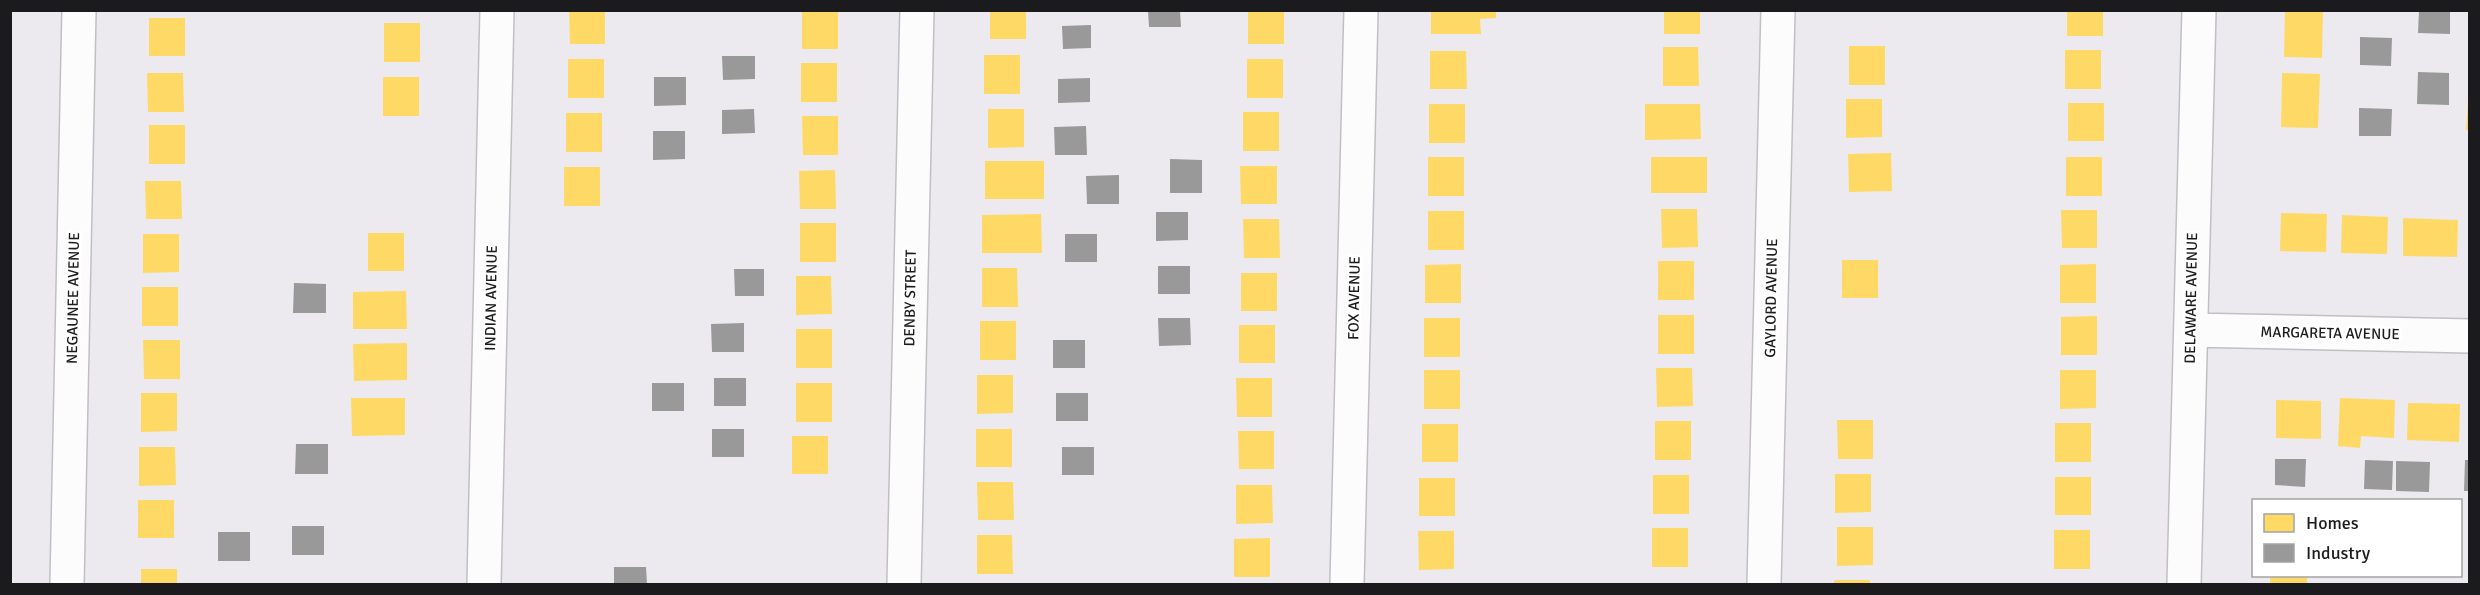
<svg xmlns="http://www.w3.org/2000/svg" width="2480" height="595" viewBox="0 0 2480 595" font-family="Signika,sans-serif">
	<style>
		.homes { fill: #ffd966 }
		.industry { fill: #999 }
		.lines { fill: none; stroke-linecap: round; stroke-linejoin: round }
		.minor-casing { stroke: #c1bfc3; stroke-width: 36 }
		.minor { stroke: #fcfcfd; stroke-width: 33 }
		.labels { text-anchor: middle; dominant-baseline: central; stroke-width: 6; stroke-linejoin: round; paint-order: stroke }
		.street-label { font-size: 15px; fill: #1b1a1c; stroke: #fff }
	</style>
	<rect width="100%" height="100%" fill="#eceaef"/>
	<!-- homes -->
	<path class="homes" d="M569,10h36v34h-35z
		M802,10h36v39h-36z
		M990,10h36v29h-36z
		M1248,10h36v34h-36z
		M1431,10h65v8l-16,1 1,15h-50z
		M1664,10h36v24h-36z
		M2067,10h36v26h-36z
		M2285,10h38l-1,48 -38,-1z
		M149,18h36v38h-36z
		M384,23h36v39h-36z
		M1849,46h36v39h-36z
		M1663,47h35l1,39h-36z
		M2065,50h36v39h-36z
		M1430,51h36l1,38h-37z
		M984,55h36v39h-36z
		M568,59h36v39h-36z
		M1247,59h36v39h-36z
		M801,63h36v39h-36z
		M147,73h36l1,39h-36z
		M2282,73l38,1 -2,54 -37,-1z
		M383,77h36v39h-36z
		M1846,99h36v38l-36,1z
		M2468,102h2v28h-4z
		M2068,103h36v38h-36z
		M1429,104h36v39h-36z
		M1645,104h55l1,35 -56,1z
		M988,109h36v38l-36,1z
		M1243,112h36v39h-36z
		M566,113h36v39h-36z
		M802,116h36v39h-35z
		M149,125h36v39h-36z
		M1891,153l1,38 -43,1 -1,-38z
		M1428,157h36v39h-36z
		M1651,157h56v36h-56z
		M2066,157h36v39h-36z
		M985,161h59v38h-59z
		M1240,166h37v38h-36z
		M564,167h36v39h-36z
		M835,170l1,39h-36l-1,-38z
		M145,181h36l1,38h-36z
		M1661,209h36l1,38 -36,1z
		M2061,210h36v38h-35z
		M1428,211h36v39h-36z
		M2281,213l46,1 -1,38 -46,-1z
		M1041,214l1,39h-60v-38z
		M2342,215l46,2 -1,37 -46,-1z
		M2403,218l55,2 -1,37 -54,-1z
		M1243,219h36l1,39h-36z
		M800,223h36v39h-36z
		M368,233h36v38h-36z
		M143,234h36v38l-36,1z
		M1842,260h36v38h-36z
		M1658,261h36v39h-36z
		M1461,264v39h-36v-38z
		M2096,264v39h-36v-38z
		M982,268h35l1,39h-36z
		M1241,273h36v38h-36z
		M796,276h35l1,38 -36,1z
		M142,287h36v39h-36z
		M406,291l1,38h-54v-37z
		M1658,315h36v39h-36z
		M2097,316v39h-36v-38z
		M1424,318h36v39h-36z
		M980,321h36v39h-36z
		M1239,325h36v38h-36z
		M796,329h36v39h-36z
		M143,340h37v39h-36z
		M407,343v37l-53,1 -1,-37z
		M1656,368h36l1,38 -36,1z
		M1424,370h36v39h-36z
		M2060,370h36v38l-36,1z
		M977,375h36v38l-36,1z
		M1236,378h36v39h-35z
		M796,383h36v39h-36z
		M141,393h36v38l-36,1z
		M351,398h54v37l-53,1z
		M2340,398l55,2 -1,38 -33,-2 -1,12 -22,-2z
		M2276,400l45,1v38l-45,-1z
		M2408,403l52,1 -1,38 -52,-2z
		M1837,420h36v39h-35z
		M1655,421h36v39h-36z
		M2055,423h36v39h-36z
		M1422,424h36v38h-36z
		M976,429h36v38h-36z
		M1238,431h36v38h-35z
		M792,436h36v38h-36z
		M139,447h36l1,38 -37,1z
		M1835,474h36v38l-36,1z
		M1653,475h36v39h-36z
		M2055,477h36v38h-36z
		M1419,478h36v38h-36z
		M977,482h36l1,38h-36z
		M1236,485h36l1,38 -37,1z
		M138,500h36v38h-36z
		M1837,527h36v38l-36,1z
		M1652,528h36v39h-36z
		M2054,530h36v39h-36z
		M1418,531h36v38l-35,1z
		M977,535h35l1,39h-36z
		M1270,538v39h-36v-38z
		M141,569h36v15h-36z
		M2270,576h37v8h-37z
		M1834,580h36v4h-36z"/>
	<!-- industry -->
	<path class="industry" d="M1148,10h32l1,17h-32z
		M2419,10h31v24l-32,-1z
		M1091,25v23l-28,1 -1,-23z
		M2360,37l32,1 -1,28 -31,-1z
		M722,56h33v23l-32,1z
		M2418,72l31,1v32l-32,-1z
		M654,77h32v28l-32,1z
		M1090,78v24l-32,1v-24z
		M2359,108l33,1 -1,27h-32z
		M754,109l1,24 -33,1v-24z
		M1086,126l1,29h-32l-1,-28z
		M653,131h32v28l-32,1z
		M1170,159l32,1v33h-32z
		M1119,175v29h-32l-1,-28z
		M1156,212h32v28l-32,1z
		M1065,234h32v28h-32z
		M1158,266h32v28h-32z
		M734,269h30v27h-29z
		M294,283l32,1v29h-33z
		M1158,318h32l1,27 -32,1z
		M744,323v29h-32l-1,-28z
		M1053,340h32v28h-32z
		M714,378h32v28h-32z
		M652,383h32v28h-32z
		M1056,393h32v28h-32z
		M712,429h32v28h-32z
		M296,444h32v30h-33z
		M1062,447h32v28h-32z
		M2275,459h31l-1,28 -30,-2z
		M2365,460l28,1 -1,29 -28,-1z
		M2465,460h5v31h-6z
		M2396,461l34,1 -1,30 -33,-1z
		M292,526h32v29h-32z
		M218,532h32v29h-32z
		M614,567h32l1,17h-33z"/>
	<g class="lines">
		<defs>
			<path id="minor" d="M2191,330l279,6
				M67,584l12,-574
				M484,584l13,-574
				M904,584l13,-574
				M1347,584l14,-574
				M1764,584l14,-574
				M2184,584l15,-574"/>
		</defs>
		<!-- minor casing -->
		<use href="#minor" class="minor-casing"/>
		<!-- minor -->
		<use href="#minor" class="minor"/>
	</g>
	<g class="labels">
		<!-- street labels -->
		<g class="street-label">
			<text transform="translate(73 298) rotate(-89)">NEGAUNEE AVENUE</text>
			<text transform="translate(491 298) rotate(-89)">INDIAN AVENUE</text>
			<text transform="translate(910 298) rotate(-89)">DENBY STREET</text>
			<text transform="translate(1354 298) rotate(-89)">FOX AVENUE</text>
			<text transform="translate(1771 298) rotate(-89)">GAYLORD AVENUE</text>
			<text transform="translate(2191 298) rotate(-89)">DELAWARE AVENUE</text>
			<text transform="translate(2330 333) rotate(1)">MARGARETA AVENUE</text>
		</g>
	</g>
	<!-- border -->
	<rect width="2480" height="595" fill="none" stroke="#1b1a1c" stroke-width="24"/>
	<!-- legend -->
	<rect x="2252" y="499" width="210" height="78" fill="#ffffff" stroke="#a4a3a4" stroke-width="1.5"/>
	<rect x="2264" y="514" width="30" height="18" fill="#ffd966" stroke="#a4a3a4" stroke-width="1.5"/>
	<text x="2306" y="529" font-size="18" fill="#1b1a1c">Homes</text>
	<rect x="2264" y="544" width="30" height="18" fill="#999999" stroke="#a4a3a4" stroke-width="1.5"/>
	<text x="2306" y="559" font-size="18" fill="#1b1a1c">Industry</text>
</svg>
